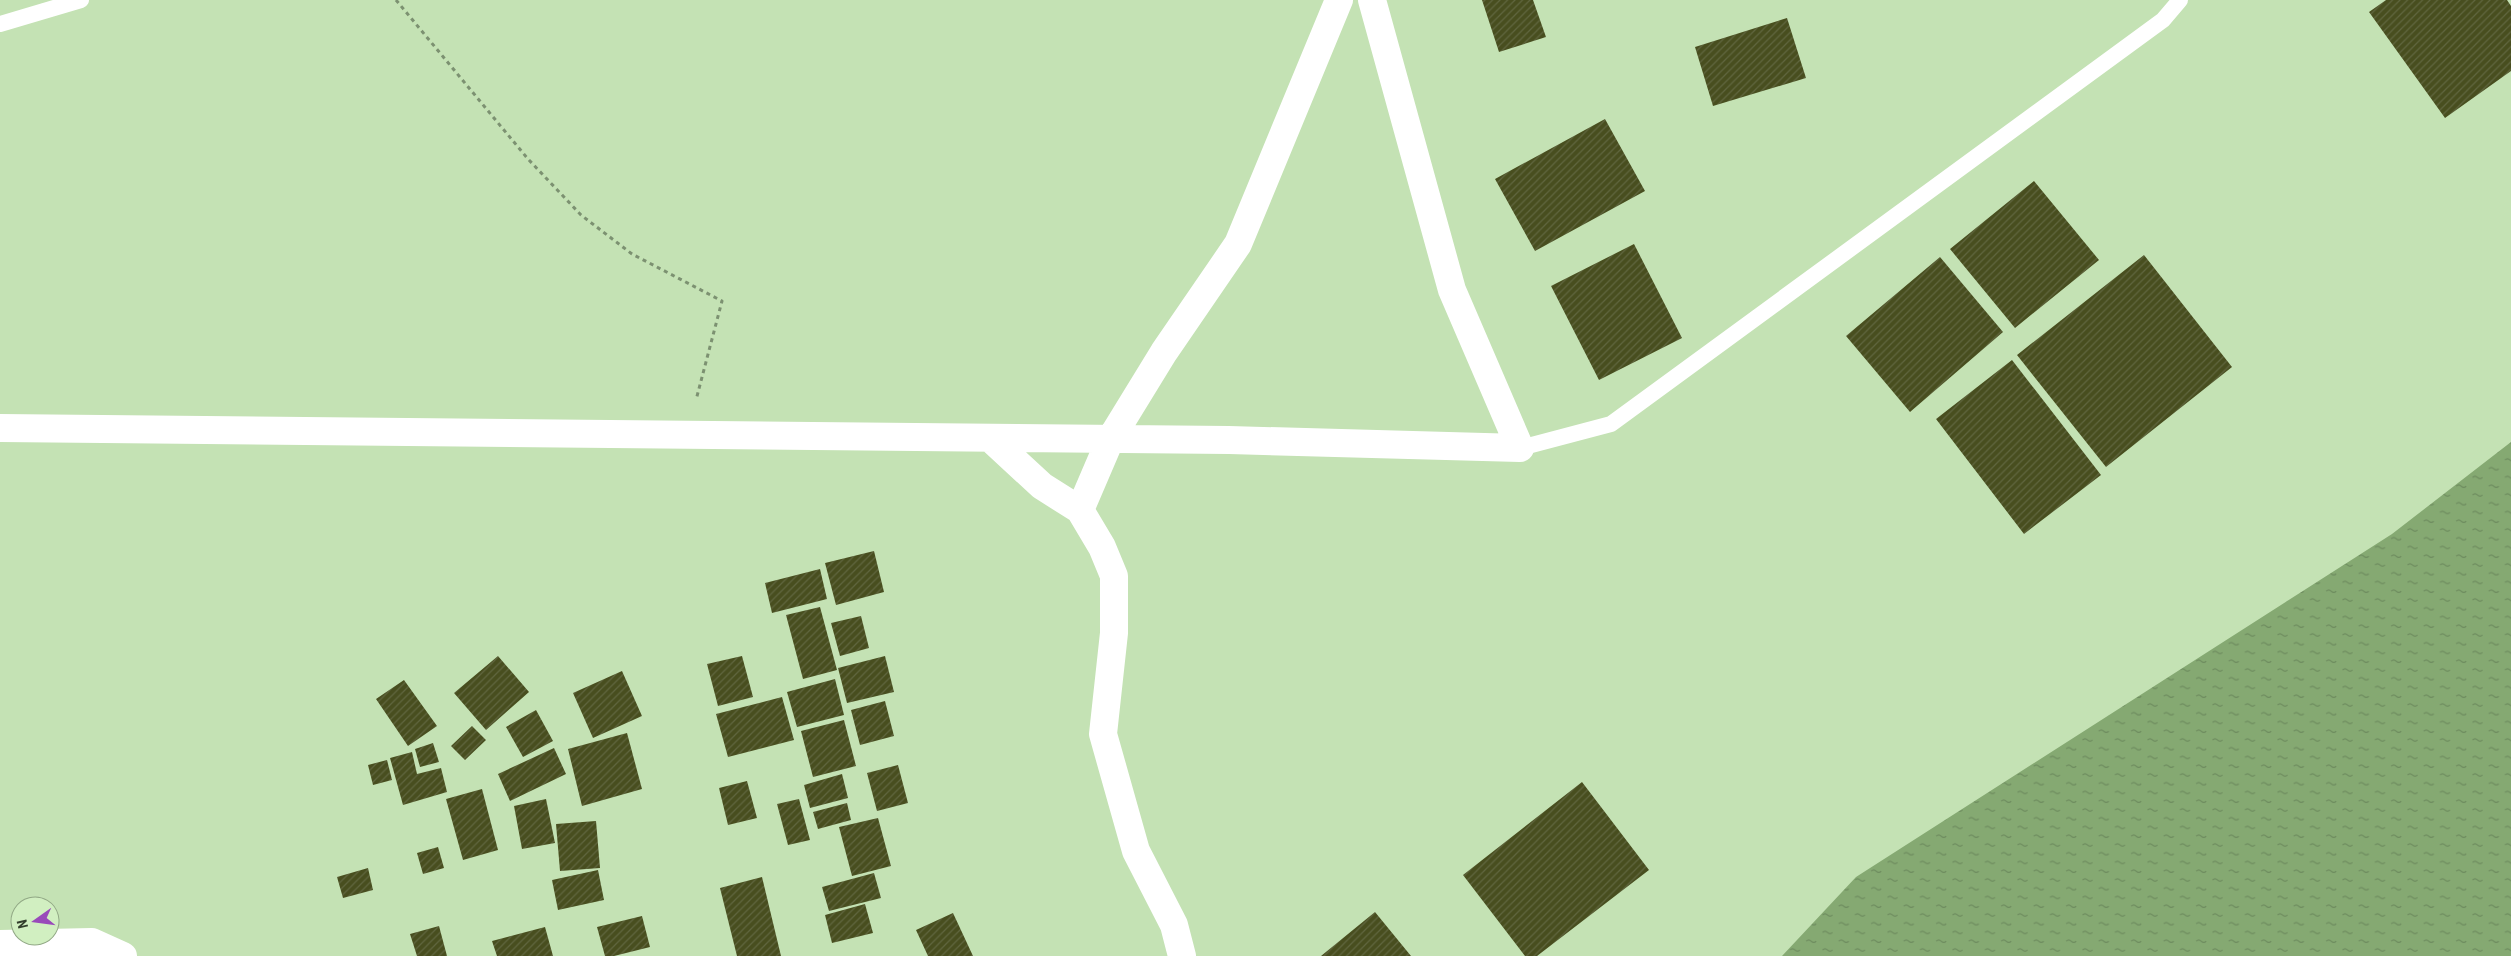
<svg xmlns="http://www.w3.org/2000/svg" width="2511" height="956" viewBox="0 0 2511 956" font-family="'Roboto Condensed',sans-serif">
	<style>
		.water { fill: url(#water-ripples) }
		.building { fill: url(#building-hatch) }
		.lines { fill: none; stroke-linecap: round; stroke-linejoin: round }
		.path { stroke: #7c9171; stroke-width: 3; stroke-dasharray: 4 4; stroke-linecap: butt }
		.lane { stroke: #fff; stroke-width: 16 }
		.street { stroke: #fff; stroke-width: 28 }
	</style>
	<defs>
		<pattern id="water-ripples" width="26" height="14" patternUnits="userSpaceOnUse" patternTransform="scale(1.25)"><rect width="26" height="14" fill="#85a972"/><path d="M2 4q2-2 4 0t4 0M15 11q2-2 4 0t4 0" fill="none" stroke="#6d8b5e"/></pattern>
		<pattern id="building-hatch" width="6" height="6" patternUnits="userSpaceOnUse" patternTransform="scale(1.25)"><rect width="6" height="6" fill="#484e1f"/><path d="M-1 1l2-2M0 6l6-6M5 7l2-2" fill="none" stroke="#60663f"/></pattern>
	</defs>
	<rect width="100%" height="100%" fill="#c4e2b4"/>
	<!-- water -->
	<path class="water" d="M2511,442v514h-729l74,-79 536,-343z"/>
	<!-- building -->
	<path class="building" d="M1482,0h51l13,37 -47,15z
		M2386,0h121l4,6v65l-66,47 -76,-106z
		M1787,18l19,60 -93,28 -18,-59z
		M1605,119l40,72 -110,60 -40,-72z
		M2034,181l65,79 -84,68 -65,-79z
		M1634,244l48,94 -83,42 -48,-94z
		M2144,255l88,112 -126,100 -89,-112z
		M1940,257l63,75 -93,80 -64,-76z
		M2012,360l89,115 -77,59 -88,-115z
		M874,551l10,41 -48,13 -11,-42z
		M820,569l7,30 -55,14 -7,-30z
		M820,607l17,63 -34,9 -17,-64z
		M861,616l8,32 -29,8 -9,-33z
		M498,656l31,36 -43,38 -32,-37z
		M742,656l11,41 -35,9 -11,-42z
		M885,656l9,36 -47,11 -9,-35z
		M622,671l20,45 -49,22 -20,-45z
		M835,679l9,36 -47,12 -10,-35z
		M404,680l33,46 -29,20 -32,-47z
		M782,697l12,43 -66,17 -12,-43z
		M885,701l9,35 -34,9 -9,-35z
		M536,710l17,31 -30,16 -17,-30z
		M844,720l12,46 -43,11 -12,-46z
		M472,726l14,14 -21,20 -14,-14z
		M627,733l15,56 -60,17 -14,-57z
		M433,743l6,19 -19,5 -5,-18z
		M554,748l12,26 -56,27 -12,-27z
		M412,752l5,22 24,-6 6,24 -44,13 -13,-47z
		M387,760l5,20 -19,5 -5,-20z
		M898,765l10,38 -31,8 -10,-38z
		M842,774l6,24 -38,10 -6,-23z
		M747,781l10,37 -29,7 -9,-37z
		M1582,782l67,88 -112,86h-12l-62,-81z
		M482,789l16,61 -35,10 -17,-61z
		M546,799l9,44 -33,6 -8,-43z
		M799,799l11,41 -22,5 -11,-41z
		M847,803l4,17 -33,9 -5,-17z
		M878,818l13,48 -39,10 -13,-49z
		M596,821l4,47 -40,3 -4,-47z
		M438,847l6,21 -21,6 -6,-21z
		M368,868l5,22 -30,8 -6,-21z
		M598,870l6,30 -46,10 -6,-30z
		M874,873l7,25 -52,13 -7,-24z
		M762,877l19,79h-44l-17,-68z
		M865,904l8,29 -41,10 -7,-28z
		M1375,912l36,44h-90z
		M953,913l20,43h-45l-12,-26z
		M642,916l8,31 -36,9h-9l-8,-29z
		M439,926l8,30h-30l-7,-22z
		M545,927l8,29h-56l-5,-15z"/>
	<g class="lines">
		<!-- path -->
		<path class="path" d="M396,0l132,159 53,56 51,39 90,47 -26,99"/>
		<!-- lane -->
		<path class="lane" d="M0,24l81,-24
			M1520,448l91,-24 552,-404 17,-20"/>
		<!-- street -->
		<path class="street" d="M0,428l1229,12 291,8 -68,-158 -80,-290
			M990,438l52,48 38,24
			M0,944l92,-2 31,14
			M1182,956l-8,-31 -38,-74 -33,-117 11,-101v-57l-12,-29 -22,-37 30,-70 54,-88 74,-108 101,-244"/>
	</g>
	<!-- north arrow -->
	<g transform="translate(35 921) rotate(256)"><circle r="24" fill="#d1efc1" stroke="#91a885"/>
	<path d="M0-4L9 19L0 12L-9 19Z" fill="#994aba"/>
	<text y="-8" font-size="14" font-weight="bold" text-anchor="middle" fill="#323e2c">N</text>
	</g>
</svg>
